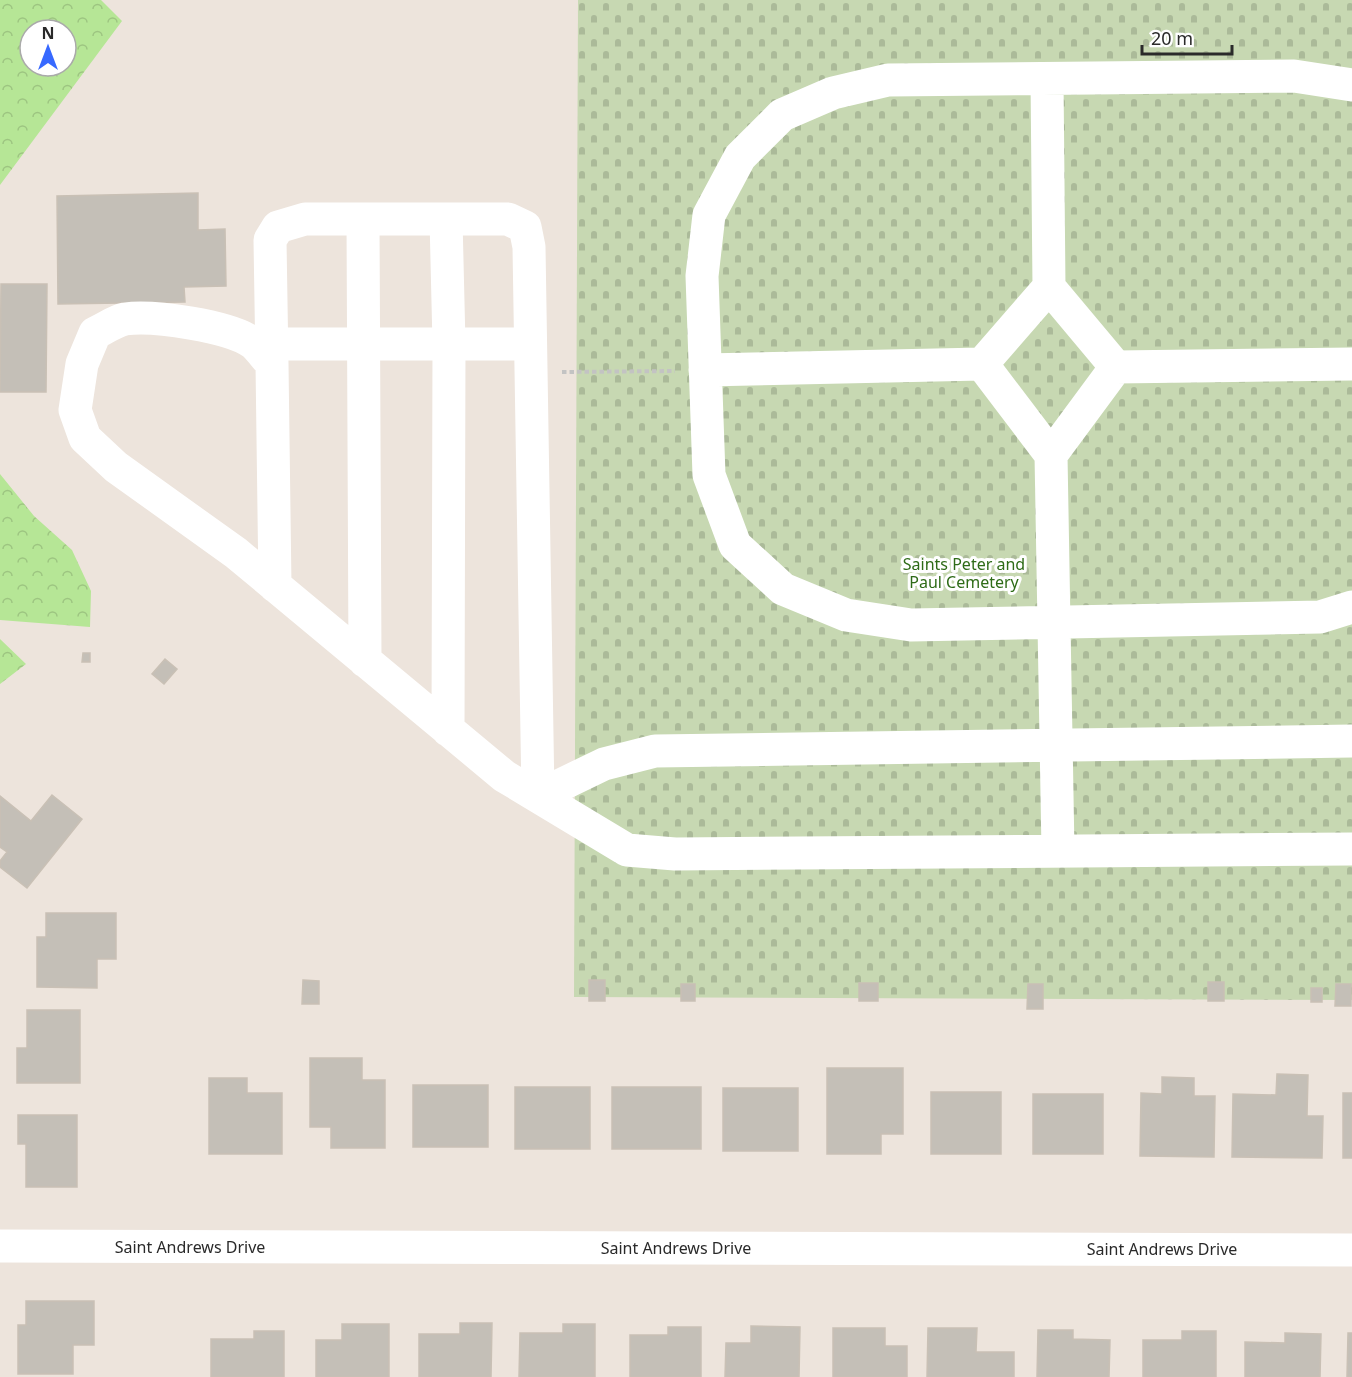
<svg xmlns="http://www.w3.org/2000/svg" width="1352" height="1377" viewBox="0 0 1352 1377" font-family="'Noto Sans',sans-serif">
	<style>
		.forest { fill: url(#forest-crowns); fill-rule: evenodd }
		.cemetery { fill: url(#cemetery-stones) }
		.building { fill: #c4bfb7; stroke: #c9c0b5; stroke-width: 1.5 }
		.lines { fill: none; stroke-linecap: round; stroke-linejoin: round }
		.path { stroke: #c3c3c3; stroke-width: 4; stroke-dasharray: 4.5 3; stroke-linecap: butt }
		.minor { stroke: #fff; stroke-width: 33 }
		.labels { text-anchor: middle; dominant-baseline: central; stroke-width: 6; stroke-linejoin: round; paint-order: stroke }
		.park-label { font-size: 16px; fill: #2e6b17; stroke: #fff }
		.street-label { font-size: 16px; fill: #2a2a2a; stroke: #fff }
	</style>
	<defs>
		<pattern id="forest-crowns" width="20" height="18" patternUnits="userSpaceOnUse" patternTransform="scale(1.5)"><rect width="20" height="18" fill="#b6e696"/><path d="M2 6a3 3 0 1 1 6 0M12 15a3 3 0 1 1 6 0" fill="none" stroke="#9dc581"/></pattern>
		<pattern id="cemetery-stones" width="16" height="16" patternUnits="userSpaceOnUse" patternTransform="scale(1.5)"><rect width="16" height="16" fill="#c7d8b2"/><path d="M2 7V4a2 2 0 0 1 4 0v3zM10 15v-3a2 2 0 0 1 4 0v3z" fill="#abba99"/></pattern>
	</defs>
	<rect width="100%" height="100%" fill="#ede4dc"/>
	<!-- forest -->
	<path class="forest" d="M0,0h101l21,21 -122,164zM30,30h36v36h-36z
		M0,474l34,42 38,34 19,41 -1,36 -90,-7z
		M0,639l26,25 -26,20z"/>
	<!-- cemetery -->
	<path class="cemetery" d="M578,0h774v1000l-778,-3z"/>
	<!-- building -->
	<path class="building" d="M198,193v37l27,-1 1,57 -42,1 1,15 -127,2 -1,-108z
		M1,284h46l-1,108h-46z
		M83,653h7v9h-8z
		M165,659l12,10 -13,15 -12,-10z
		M52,795l30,24 -55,69 -27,-21v-6l7,-9 -7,-5v-51l31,25z
		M46,913h70v46h-19v29l-60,-1v-50h9z
		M303,980l16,1v23h-17z
		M589,980h16v21h-16z
		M1208,982h16v19h-16z
		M859,983h19v18h-19z
		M681,984h14v17h-14z
		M1028,984h15v25h-16z
		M1336,984h15v22h-16z
		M1311,988h11v14h-11z
		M27,1010h53v73h-63v-35h10z
		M310,1058h52v22h23v68h-54v-21h-21z
		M827,1068h76v66h-22v20h-54z
		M1277,1074l31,1 -1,41h16l-1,42 -90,-1 1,-63 43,1z
		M1162,1077l32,1v18h21l-1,61 -74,-1 1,-63 21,1z
		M209,1078h38v15h35v61h-73z
		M413,1085h75v62h-75z
		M515,1087h75v62h-75z
		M612,1087h89v62h-89z
		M723,1088h75v63h-75z
		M931,1092h70v62h-70z
		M1343,1093h9v65h-9z
		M1033,1094h70v60h-70z
		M18,1115h59v72h-51v-43h-8z
		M26,1301h68v44h-21v29h-55v-49h8z
		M460,1323h32l-1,54h-72v-43h41z
		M342,1324h47v53h-73v-37h26z
		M563,1324h32v53h-76l1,-44h43z
		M751,1326l49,1 -1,50h-74l1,-34h25z
		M668,1327h33v50h-71v-42h38z
		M833,1328h52v18h22v31h-74z
		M928,1328h49l-1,24h38v25h-87z
		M1038,1330h35v9l37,1 -1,37h-72z
		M254,1331h30v46h-73v-38h43z
		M1182,1331h34v46h-73v-37h39z
		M1285,1333l36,1 -1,43h-75v-35l40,1z
		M1348,1333h4v44h-5z"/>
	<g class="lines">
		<!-- path -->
		<path class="path" d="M562,372l113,-1"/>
		<!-- minor -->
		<path class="minor" d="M1352,85l-58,-9 -406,4 -55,13 -51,22 -42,42 -31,58 -7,61 7,199 26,70 48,44 63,26 65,10 409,-8 32,-10
			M363,219l2,442
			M446,219l3,125 -1,386
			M1049,287l67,80 -65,88
			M272,344h258
			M272,364l-2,-124 8,-13 27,-8h203l17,8 4,20 9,549 66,-32 51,-13 697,-10
			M982,364l69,91 7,396
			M1116,367l236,-3
			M705,370l277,-6 67,-77 -2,-208
			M275,586l-3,-222c-6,-6 -12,-15 -19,-21 -23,-17 -100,-28 -128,-24 -10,2 -21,10 -30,14l-13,31 -7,46 10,28 31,29 120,86 268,223 123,74 48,4 677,-5
			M0,1246l1352,4"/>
	</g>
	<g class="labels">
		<!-- park labels -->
		<g class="park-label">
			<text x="964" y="564">Saints Peter and<tspan x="964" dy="18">Paul Cemetery</tspan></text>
		</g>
		<!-- street labels -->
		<g class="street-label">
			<text x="190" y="1247">Saint Andrews Drive</text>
			<text x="676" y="1248">Saint Andrews Drive</text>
			<text x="1162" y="1249">Saint Andrews Drive</text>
		</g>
	</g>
	<!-- north arrow -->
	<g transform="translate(48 48)"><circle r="28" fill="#ffffff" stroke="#aaaaaa" stroke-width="1.5"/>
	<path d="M0-4.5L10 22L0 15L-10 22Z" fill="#3769ff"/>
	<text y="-9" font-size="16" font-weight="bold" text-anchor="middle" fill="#2a2a2a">N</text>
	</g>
	<!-- scale -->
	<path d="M1142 45v9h90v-9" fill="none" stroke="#2a2a2a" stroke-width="3"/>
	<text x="1151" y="45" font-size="18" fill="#2a2a2a" stroke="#ffffff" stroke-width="4.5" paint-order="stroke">20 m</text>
</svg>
